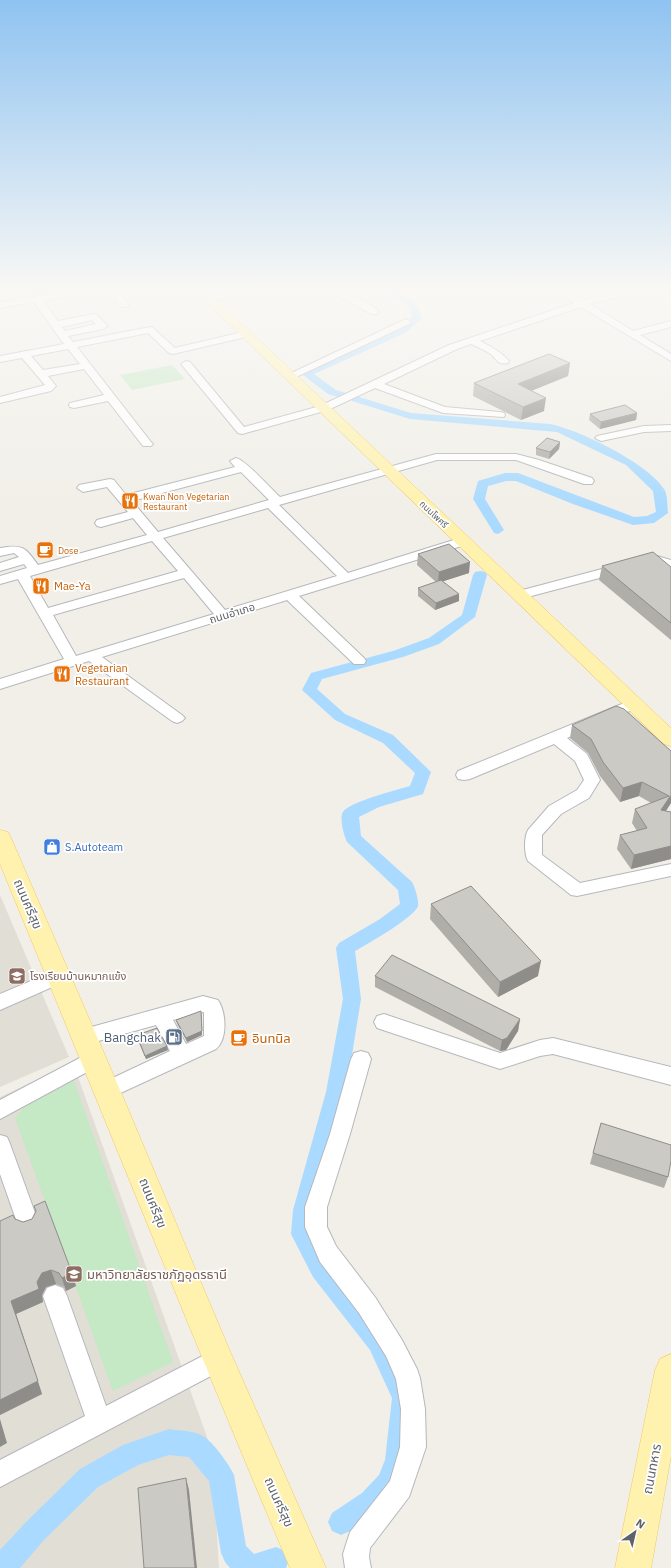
<svg xmlns="http://www.w3.org/2000/svg" width="671" height="1568" viewBox="0 0 671 1568" font-family="'IBM Plex Sans','Noto Sans Thai',sans-serif">
	<style>
		.education { fill: #e1ded6 }
		.green { fill: #c5e8c5 }
		.lines { fill: none; stroke-linecap: round; stroke-linejoin: round }
		.canal { fill: #aadaff; fill-rule: evenodd }
		.minor-casing { stroke: #b5b8bc; stroke-width: 2 }
		.major-casing { stroke: #f2c960; stroke-width: 1 }
		.minor { fill: #fff; fill-rule: evenodd }
		.major { fill: #fff2af; fill-rule: evenodd }
		.wall { fill: #afaea9 }
		.shaded-wall { fill: #8f8d8a }
		.building { fill: #cccac5; stroke: #8f8d8a }
		.labels { text-anchor: middle; dominant-baseline: central; stroke-width: 3.5; stroke-linejoin: round; paint-order: stroke }
		.far-food-label { font-size: 9px; fill: #c56008; stroke: #fff; text-anchor: start }
		.far-street-label { font-size: 9px; fill: #5f6368; stroke: #fff }
		.food-label { font-size: 11px; fill: #c56008; stroke: #fff; text-anchor: start }
		.street-label { font-size: 11px; fill: #5f6368; stroke: #fff }
		.shop-label { font-size: 11px; fill: #366cbe; stroke: #fff; text-anchor: start }
		.education-label { font-size: 11px; fill: #785e54; stroke: #fff; text-anchor: start }
		.near-street-label { font-size: 13px; fill: #5f6368; stroke: #fff }
		.near-service-label { font-size: 13px; fill: #4e5e75; stroke: #fff; text-anchor: end }
		.near-food-label { font-size: 13px; fill: #c56008; stroke: #fff; text-anchor: start }
		.near-education-label { font-size: 13px; fill: #785e54; stroke: #fff; text-anchor: start }
	</style>
	<rect width="100%" height="100%" fill="#f1efe8"/>
	<!-- education -->
	<path class="education" d="M0,895l69,162 -69,30z
		M73,1063l139,388 7,117h-219v-471z"/>
	<!-- green -->
	<path class="green" d="M172,365l13,14 -53,11 -12,-15z
		M74,1081l99,281 -60,29 -98,-273 11,-13z"/>
	<g class="lines">
		<!-- canal -->
		<path class="canal" d="M383,289h10l23,14 6,15 -17,15 -91,41 22,16 10,3 1,2 -5,3 -14,-4 -25,-19 -1,-2 1,-2 96,-42 13,-12 -3,-11 -25,-15z
			M356,396l55,17 139,11c28,5 99,40 114,65 4,6 3,17 4,24l-14,10 -21,2 -60,-21 -57,-23h-10l-18,5 -3,13 19,31 -6,4 -4,-1 -21,-34 5,-18 27,-8h13l116,44 13,-1 9,-4 -3,-21 -27,-26 -69,-33 -147,-13 -58,-18 -1,-2 1,-2z
			M480,571l5,1 2,3 -12,42 -36,27 -36,13 -81,22 -5,10 28,25 48,21 38,37 -8,22 -44,13 -20,10 2,19 51,46c3,6 7,18 6,24 -3,11 -52,39 -63,45l6,48 -15,93 -31,118 -2,23 16,28 57,73 30,63 -5,64 -14,32 -17,18 -30,20 -9,4 -9,-4 -4,-9 4,-9 30,-20 17,-18 6,-15 7,-62 -22,-48 -57,-73 -22,-43 2,-24 33,-118 17,-93 -7,-51 3,-5 41,-24 20,-15 -2,-14 -51,-48c-3,-6 -8,-24 -4,-30 6,-10 54,-22 67,-26l5,-13 -32,-30 -48,-23 -33,-30 9,-17 82,-22 36,-13 33,-23 11,-40 2,-3z
			M169,1429c11,2 24,1 34,7 10,6 26,28 31,39l12,71 8,8 22,-7 9,4 4,9 -3,8h-56l-5,-6 -4,-9 -12,-72 -20,-24 -20,-2 -31,10 -40,22 -54,53 -24,28h-20v-18l26,-28 54,-53 43,-24z"/>
		<defs>
			<path id="minor" d="M81,289h19l-5,3 -52,9 15,20 36,-7 3,1 11,11 -5,3 -35,7 5,6 77,-15 3,1 22,20 72,-17 5,3 -2,2 -77,18 -4,-1 -21,-20 -71,14 74,95 2,2 -2,2h-8l-35,-45 -34,7 -4,-1 -1,-2 1,-2 34,-8 -20,-26 -36,7 8,10 -5,5 -51,12v-6l45,-12 -23,-27 -22,4v-6l64,-12 -30,-42 -34,6v-6zM92,320l4,4 -31,7 -3,-4zM68,349l12,15 -37,6 -12,-14z
				M108,289h8l13,16 -2,2h-6z
				M241,289h14l-2,2 -44,11 -5,-3 2,-2z
				M319,289c16,-2 49,11 60,23l-2,2h-6l-27,-15z
				M554,289h10l19,11 46,-11h13l-1,2 -51,13 43,27 38,-10v6l-31,8 31,19v7l-90,-54 -101,34c12,6 21,11 29,20l-1,2c-11,3 -12,-6 -19,-10 -6,-4 -12,-6 -18,-9l-14,5 -73,35 61,23 55,5 4,1 1,2 -1,2 -61,-4 -68,-25 -47,22 -86,24 -4,-1 -57,-69 5,-3 4,1 54,65 76,-21 129,-61 125,-42 -19,-12z
				M406,319l5,3 -2,2 -115,54 -4,1 -5,-3z
				M671,425v6l-27,1 -43,9 -6,-3 2,-2 47,-10z
				M436,454h80l23,6 53,18 2,3 -2,3h-8l-68,-24h-79l-158,45 69,68 112,-35 4,-1 6,4 -2,3 -169,52 65,62 2,3 -2,3h-10l-67,-64 -185,57 80,58 3,3 -3,3 -5,2 -5,-2 -83,-60 -89,28v-10l64,-20 -46,-80 -18,5v-8l27,-8 -3,-4 -24,7v-8l19,-6 -5,-4 -14,3v-8c23,-4 25,-1 38,17l109,-30 -14,-17 -32,9 -4,-1 -2,-3 2,-3 31,-8 -21,-25 -24,5 -6,-4 2,-3 31,-6 4,1 12,15 109,-28 -5,-6 6,-3c10,2 35,31 44,39zM241,472l28,28 -111,32 -26,-31zM268,508l69,68 -112,34 -62,-72zM152,541l26,30 -130,37 -18,-32zM184,578l30,36 -138,42 -23,-41z
				M657,556l14,4v8l-14,-4 -14,2 -6,-4 1,-3z
				M621,564l7,4 -2,3 -106,28 -5,-1 -2,-3 2,-3z
				M634,699l5,2 2,3 -2,3 -72,31 20,16 13,26 -11,18 -28,16 -19,21v20l38,28 91,-19v12l-94,20 -6,-1 -43,-34c-4,-7 -4,-24 0,-31l21,-24 28,-16 7,-10 -9,-19 -21,-17 -84,35 -6,1 -6,-1 -2,-4 2,-4z
				M59,969l7,2 2,5 -2,5 -66,29v-16z
				M203,996l15,4c8,12 10,39 -2,49l-102,47 -7,3 -7,-3 -3,-6 3,-6 70,-33 -14,-26 -72,20 -7,-2 -3,-6 3,-6zM204,1012v24l-18,8 -13,-24z
				M384,1014l116,39 40,-13 13,-2 118,29v18l-118,-31 -13,2 -40,13 -123,-41 -3,-6 3,-6z
				M93,1051l7,2 3,6 -3,6 -100,54v-19z
				M361,1051l7,2 3,6 -21,75 -23,73v20l9,19 39,51 27,43 15,29 3,9 5,31 1,38 -17,50 -39,51 -1,9 2,11h-26l-2,-14 7,-22 40,-51 10,-34 1,-38 -5,-30 -10,-23 -27,-43 -39,-51 -15,-35v-20l25,-73 21,-75 3,-6z
				M0,1135l7,2 3,7 29,80 -3,7 -8,3 -8,-3 -20,-57z
				M55,1285l8,3 4,8 39,110 112,-58 8,4 4,8 -4,8 -226,119v-27l85,-44 -42,-120 4,-8z"/>
			<path id="major" d="M193,289h12l466,439v18l-7,-2z
				M0,830l8,2 3,6 109,252 109,259 97,219h-36c-99,-234 -193,-469 -290,-704z
				M671,1354v102l-20,112h-36l40,-198 5,-11z"/>
		</defs>
		<!-- minor casing -->
		<use href="#minor" class="minor-casing"/>
		<!-- major casing -->
		<use href="#major" class="major-casing"/>
		<!-- minor -->
		<use href="#minor" class="minor"/>
		<!-- major -->
		<use href="#major" class="major"/>
	</g>
	<!-- wall -->
	<path class="wall" d="M570,363l-2,13 -37,15 13,20 -23,9 -48,-24 1,-13z
		M637,413l-1,7 -36,9 -11,-9 1,-6z
		M560,442l-1,7 -10,10 -13,-4v-7z
		M418,554l51,19 -26,8 16,20 -24,9 -17,-14v-8l18,-6 -19,-17z
		M602,566l69,1v73l-72,-60z
		M572,725l99,26v52l-5,8 5,1v47l-40,10 -14,-20 3,-14 17,-4 -5,-8 3,-14 16,-6 -12,-7 -19,6 -20,-26 -12,-23 -18,-15z
		M431,904l107,72 -40,21 -68,-78z
		M375,976l145,43 -2,12 -12,19 -6,1 -125,-64z
		M202,1015v20l-15,7 -10,-18 -1,-4z
		M137,1035l30,11 1,4 -22,9 -9,-20z
		M601,1123l67,54 -4,11 -74,-24z
		M15,1219l57,54 4,13 -10,5 -2,-4 -8,-3 -10,3 -4,8 1,7 -27,12 26,80 -42,21z"/>
	<!-- shaded-wall -->
	<path class="shaded-wall" d="M570,363l-2,13 -52,21 2,-13z
		M546,398l-2,13 -23,9 2,-13z
		M637,413l-1,7 -36,9 1,-7z
		M560,442l-1,7 -10,10 1,-7z
		M470,562l-1,11 -31,10 1,-11z
		M459,594v7l-24,9 1,-7z
		M642,782l-3,14 -19,6 3,-14z
		M671,795v8l-14,21 4,-14z
		M671,846v13l-40,10 3,-14z
		M541,961l-3,15 -40,21 2,-15z
		M201,1011l1,24 -15,7 -1,-4z
		M520,1019l-2,12 -12,19 -6,1 2,-11z
		M167,1046l1,4 -22,9 -1,-3z
		M51,1270l5,14 -10,3 -4,8 1,7 -27,12 26,80 -42,21v-15l11,-99 26,-19 5,-9z
		M72,1273l4,13 -10,5 -4,-13z
		M0,1419l7,24 -7,4z
		M186,1478l3,12 8,78h-2z"/>
	<!-- building -->
	<path class="building" d="M549,354l21,9 -52,21 28,14 -23,9 -49,-24z
		M625,405l12,8 -36,9 -11,-8z
		M547,438l13,4 -10,10 -14,-4z
		M449,544l21,18 -31,10 -21,-18z
		M653,552l18,15v56l-69,-57z
		M441,580l18,14 -23,9 -18,-15z
		M616,706l8,3 47,42v44l-10,15 10,2v34l-37,9 -14,-20 27,-7 -12,-19 34,-13 -27,-14 -19,6 -20,-26 -12,-23 -19,-14z
		M471,886l70,75 -41,21 -69,-78z
		M392,955l128,64 -13,19 -5,2 -127,-64z
		M201,1011l1,20 -16,7 -10,-18z
		M157,1028l10,18 -22,10 -8,-21z
		M601,1123l70,22v16l-3,16 -75,-24z
		M45,1201l27,72 -10,5 -3,-5 -8,-3 -9,3 -5,9 2,7 -28,12 27,80 -38,19v-179l13,-6 2,4 8,3 9,-3 4,-8 -2,-5z
		M186,1478l9,90h-51l-6,-80z"/>
	<!-- sky -->
	<linearGradient id="sky" x2="0" y2="1"><stop stop-color="#8fc3f1"/><stop offset="0.57" stop-color="#f9f8f5"/><stop offset="1" stop-color="#f9f8f5" stop-opacity="0"/></linearGradient>
	<rect width="671" height="508" fill="url(#sky)"/>
	<!-- icons -->
	<defs>
		<symbol id="restaurant-square" viewBox="-11 -11 22 22"><rect x="-9" y="-9" width="18" height="18" rx="4" fill="#e8710a" stroke="#fff"/><path d="M-5-6h1v4h1v-4h1v4h1v-4h1v5L-1.5 .5V6h-2V.5L-5-1ZM5-6V6H3V1.5H1.5Q1.5-4 5-6Z" fill="#fff"/></symbol>
		<symbol id="cafe-square" viewBox="-11 -11 22 22"><rect x="-9" y="-9" width="18" height="18" rx="4" fill="#e8710a" stroke="#fff"/><path d="M-5.5-4.5H6V0H3Q3 3.5 0 3.5H-2.5Q-5.5 3.5-5.5 0ZM3-3.2v2h1.7v-2ZM-6 4.5H4V6H-6Z" fill="#fff"/></symbol>
		<symbol id="shop-square" viewBox="-11 -11 22 22"><rect x="-9" y="-9" width="18" height="18" rx="4" fill="#3f7fe0" stroke="#fff"/><path d="M-5-2.5h2.3a2.7 3.5 0 0 1 5.4 0H5L5.5 6h-11ZM-1.5-2.5h3a1.5 2.3 0 0 0-3 0Z" fill="#fff"/></symbol>
		<symbol id="school-square" viewBox="-11 -11 22 22"><rect x="-9" y="-9" width="18" height="18" rx="4" fill="#8d6e63" stroke="#fff"/><path d="M0-5L7-2L0 1L-7-2ZM-4 1L0 2.5L4 1V4Q0 6-4 4Z" fill="#fff"/></symbol>
		<symbol id="fuel-square" viewBox="-11 -11 22 22"><rect x="-9" y="-9" width="18" height="18" rx="4" fill="#5c6f8a" stroke="#fff"/><path d="M-5.5-6h7V0h2V4h1.3V-2.5L3-4.5l.8-.8L6-3V5H2.5V1h-1V6h-7ZM-4.2-4.7v3.2H.2V-4.7Z" fill="#fff"/></symbol>
		<symbol id="university-square" viewBox="-11 -11 22 22"><rect x="-9" y="-9" width="18" height="18" rx="4" fill="#8d6e63" stroke="#fff"/><path d="M0-5L7-2L0 1L-7-2ZM-4 1L0 2.5L4 1V4Q0 6-4 4Z" fill="#fff"/></symbol>
	</defs>
	<g fill-rule="evenodd">
		<use href="#restaurant-square" x="120" y="491" width="20" height="20"/>
		<use href="#cafe-square" x="35" y="540" width="20" height="20"/>
		<use href="#restaurant-square" x="31" y="576" width="20" height="20"/>
		<use href="#restaurant-square" x="52" y="664" width="20" height="20"/>
		<use href="#shop-square" x="42" y="837" width="20" height="20"/>
		<use href="#school-square" x="7" y="966" width="20" height="20"/>
		<use href="#fuel-square" x="164" y="1027" width="20" height="20"/>
		<use href="#cafe-square" x="229" y="1028" width="20" height="20"/>
		<use href="#university-square" x="64" y="1264" width="20" height="20"/>
	</g>
	<g class="labels">
		<!-- far-food labels -->
		<g class="far-food-label">
			<text x="143" y="496">Kwan Non Vegetarian<tspan x="143" dy="10">Restaurant</tspan></text>
			<text x="58" y="550">Dose</text>
		</g>
		<!-- far-street labels -->
		<g class="far-street-label">
			<text transform="translate(434 514) rotate(43)">ถนนโพศรี</text>
		</g>
		<!-- food labels -->
		<g class="food-label">
			<text x="54" y="586">Mae-Ya</text>
			<text x="75" y="668">Vegetarian<tspan x="75" dy="13">Restaurant</tspan></text>
		</g>
		<!-- street labels -->
		<g class="street-label">
			<text transform="translate(232 613) rotate(-17)">ถนนอำเภอ</text>
		</g>
		<!-- shop labels -->
		<g class="shop-label">
			<text x="65" y="847">S.Autoteam</text>
		</g>
		<!-- education labels -->
		<g class="education-label">
			<text x="30" y="976">โรงเรียนบ้านหมากแข้ง</text>
		</g>
		<!-- near-street labels -->
		<g class="near-street-label">
			<text transform="translate(28 904) rotate(67)">ถนนศรีสุข</text>
			<text transform="translate(153 1203) rotate(68)">ถนนศรีสุข</text>
			<text transform="translate(652 1469) rotate(-79)">ถนนทหาร</text>
			<text transform="translate(279 1502) rotate(66)">ถนนศรีสุข</text>
		</g>
		<!-- near-service labels -->
		<g class="near-service-label">
			<text x="161" y="1037">Bangchak</text>
		</g>
		<!-- near-food labels -->
		<g class="near-food-label">
			<text x="252" y="1038">อินทนิล</text>
		</g>
		<!-- near-education labels -->
		<g class="near-education-label">
			<text x="87" y="1274">มหาวิทยาลัยราชภัฏอุดรธานี</text>
		</g>
	</g>
	<!-- north arrow -->
	<g transform="translate(635 1532) rotate(34)" stroke="#ffffff" stroke-width="3" paint-order="stroke">
	<path d="M0-3L7 15L0 10L-7 15Z" fill="#5f6368"/>
	<text y="-6" font-size="11" font-weight="bold" text-anchor="middle" fill="#5f6368">N</text>
	</g>
</svg>
